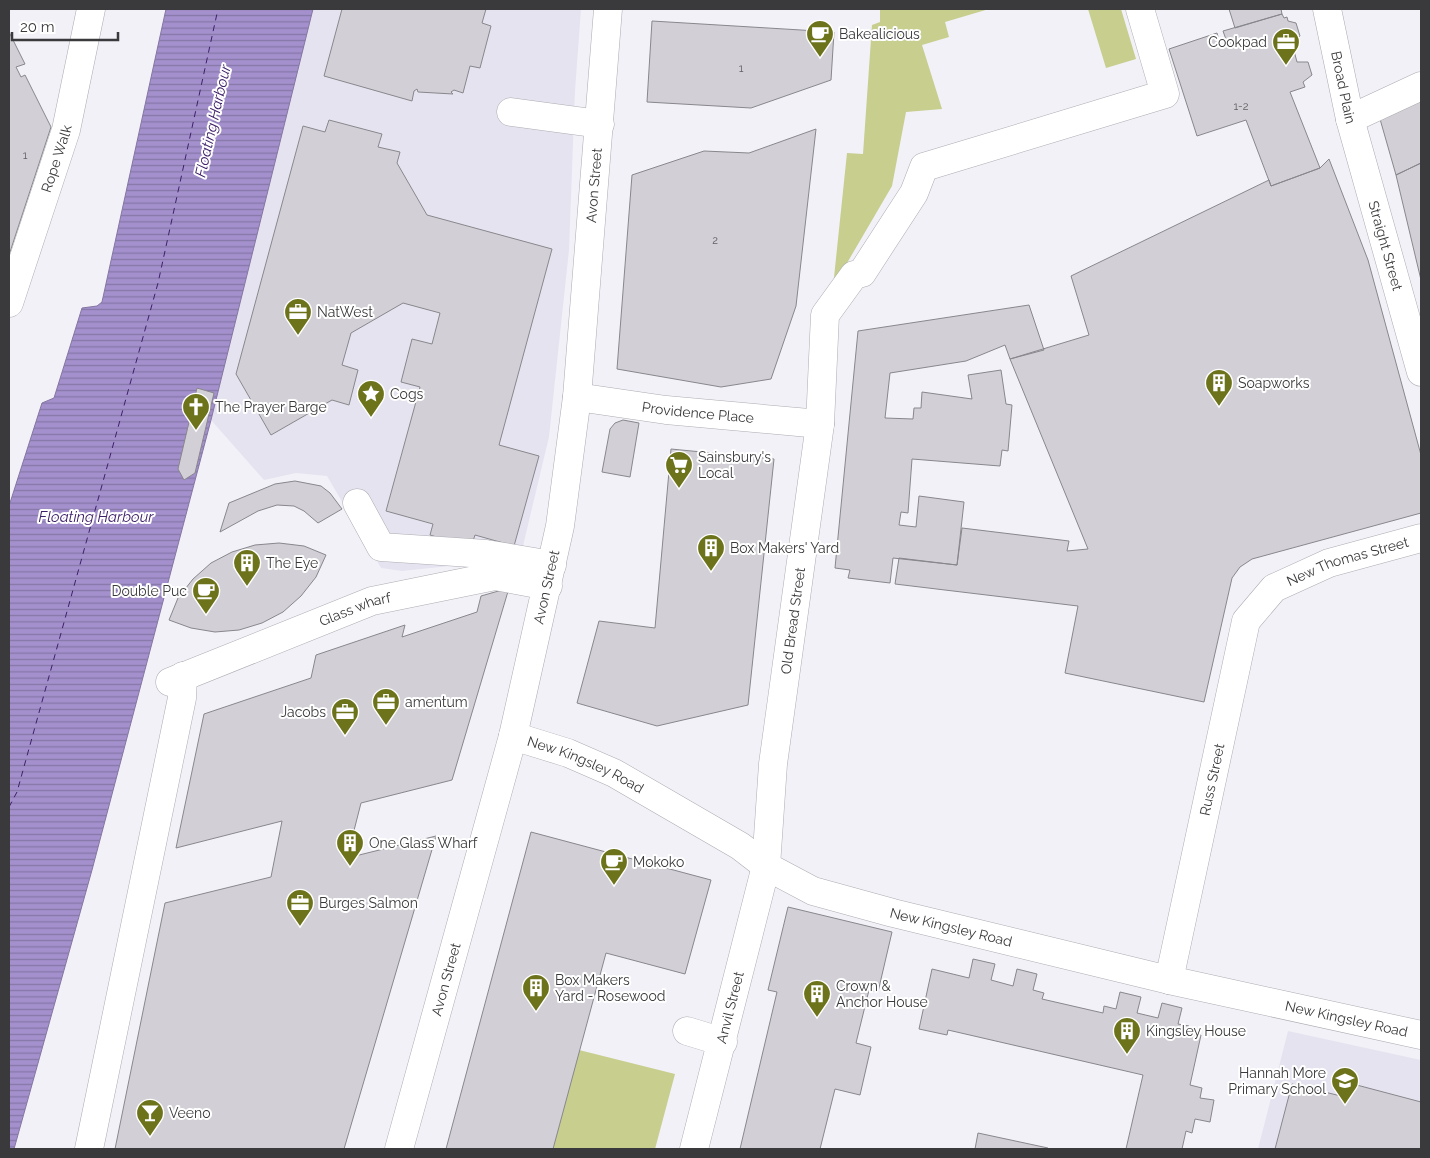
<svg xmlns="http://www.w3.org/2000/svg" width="1430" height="1158" viewBox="0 0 1430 1158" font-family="Raleway,sans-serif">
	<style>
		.built { fill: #e6e3f0 }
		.green { fill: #c7ce8e }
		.water { fill: url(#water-rules); stroke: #8476a2 }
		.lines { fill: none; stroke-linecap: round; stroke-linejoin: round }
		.ferry { stroke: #3e2069; stroke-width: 1; stroke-dasharray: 6 5; stroke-linecap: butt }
		.building { fill: #d2d0d6; stroke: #88878c }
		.minor-casing { stroke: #adacb2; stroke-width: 29 }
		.minor { stroke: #fff; stroke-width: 28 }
		.labels { text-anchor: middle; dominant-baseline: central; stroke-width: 4; stroke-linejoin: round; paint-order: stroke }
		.number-label { font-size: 11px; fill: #606062 }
		.poi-label { font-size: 14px; fill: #3a3a3c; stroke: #fff; text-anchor: start }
		.street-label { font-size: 14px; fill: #3a3a3c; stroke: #fff }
		.water-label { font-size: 15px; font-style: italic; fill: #3e2069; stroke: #fff }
	</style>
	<defs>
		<pattern id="water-rules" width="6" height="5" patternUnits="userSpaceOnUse" patternTransform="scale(1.25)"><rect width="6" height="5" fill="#a390cd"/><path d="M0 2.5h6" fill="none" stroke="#8677a8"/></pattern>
	</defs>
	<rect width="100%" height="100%" fill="#f2f1f7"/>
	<!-- built -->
	<path class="built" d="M313,9h268l-6,82 -6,159 -20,187 -31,130 -30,-5 -86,9 -21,-3 -54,-92 -31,-3 -32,7 -53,-60z
		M1288,1031l133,29v89h-163z"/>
	<!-- green -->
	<path class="green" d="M880,9h109l-44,13 4,15 -27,8 20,64 -36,3 -14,74 -59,101 14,-134 16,1 9,-129 8,-3z
		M1088,9h33l15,50 -30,9z
		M579,1050l96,24 -20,75h-102z"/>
	<!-- water -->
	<path class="water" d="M166,9h147l-102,411 -119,450 -78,279h-5v-643l33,-103 12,-5 28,-90 15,-2 5,-4z"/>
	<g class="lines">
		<!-- ferry -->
		<path class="ferry" d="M9,807l8,-15 141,-509 60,-274"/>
	</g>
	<!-- building -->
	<path class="building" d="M342,9h144l-4,14 9,3 -11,42 -10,-2 -7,27 -9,-3 -3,2 2,2 -35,-2 -1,-3 -3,2 -2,10 -88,-25z
		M1229,9h55h-3l1,5 -47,14z
		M1282,14l2,4 3,-1 1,4 8,2 4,13 -6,6 2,4 -3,1 4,15h11l4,13 -9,7 2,5 -15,5 30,76 -49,18 -25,-66 -49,16 -28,-87 48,-16 4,14 7,-2 -5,-14z
		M652,21l182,11 -3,48 -80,28 -104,-6z
		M9,32l16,32 -9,3 5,10 4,-2 26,52 -42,128z
		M1421,98v65l-25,12 -16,-56z
		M329,120l53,14 -4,13 22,5 -3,11 30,52 125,34 -53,196 40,11 -25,90 -39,-11 -4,12 -41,-12 3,-11 -47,-13 34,-124 -19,-5 11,-43 20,5 8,-31 -37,-10 -52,30 -9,32 16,5 -9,35 -17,-5 -61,35 -35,-61 67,-248 22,6z
		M816,129l-20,177 -25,73 -50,8 -104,-18 15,-194 72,-24 45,2z
		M1329,159l39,101 53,195v58l-169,46 -12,8 -8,11 -28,124 -139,-29 13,-67 -183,-22 4,-26 58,7 5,-37 107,13 -2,10 21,-2 -78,-190 79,-24 -18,-59 198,-96 2,6 49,-18z
		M1421,163v117l-25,-105z
		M1029,305l15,45 -34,9 -5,-14 -39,16 -76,12 -5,45 28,1 1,-11h7l1,-16 50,7 -4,-24 33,-5 5,34 6,1 -4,46 -6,-1 -2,16 -88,-7 -4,54 -7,-1 -2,13 17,2 3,-31 45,6 -7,63 -64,-7 -3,25 -42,-5 2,-8 -15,-2 23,-237z
		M197,388l17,5 -19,80 -11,7 -6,-11z
		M623,420l16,3 -9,54 -28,-5 8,-43 5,-6z
		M671,449l103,10 -26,246 -91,21 -80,-23 22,-82 56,7z
		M295,481l26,5 9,7 12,16 -24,14 -14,-12 -10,-5 -17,-1 -19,6 -38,21 9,-29 46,-19z
		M279,543l25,3 22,9 -10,22 -15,19 -18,16 -21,11 -23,7 -24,2 -24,-4 -22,-8 9,-22 15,-19 18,-16 21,-11 23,-7z
		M509,588l-57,192 -91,23 -14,55 89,-22 -92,313h-229l50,-246 106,-26 11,-56 -106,27 28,-134 107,-36 5,-23 89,-30 -3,12 75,-25 4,-16z
		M531,832l180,48 -26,94 -79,-21 -53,196h-107z
		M788,907l104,25 -14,60 -9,-2 -13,53 15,4 -11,48 -25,-6 -15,60h-80l37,-157 -9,-2z
		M973,959l22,5 -4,16 22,6 4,-17 20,5 -4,16 11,3 -2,6 61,14 1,-7 12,3 4,-17 21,5 -4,16 21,5 4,-15 20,5 -4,16 11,2 -1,6 13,3 -11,50 12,3 -2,10 14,2 -4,22 -15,-3 -3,14 -6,-2 -4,18h-56l17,-74 -195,-45 -1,5 -28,-6 13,-60 37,9z
		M1292,1084l57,14 4,-14 68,18v47h-146z
		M978,1133l70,15v1h-73z"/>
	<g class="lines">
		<defs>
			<g id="minor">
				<path id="s1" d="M1327,9l23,110 71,253"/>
				<path d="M511,112l89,12"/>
				<path d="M1350,119l71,-33"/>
				<path id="s2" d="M9,303l57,-173 25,-121"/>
				<path id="s3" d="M577,397l89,13 154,14"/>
				<path d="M357,503l24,44 105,7 66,11"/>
				<path id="s4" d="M170,682l202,-81 123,-25 53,10"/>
				<path id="s5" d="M513,736l55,17 46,20 126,73 26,20 47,25 80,22 276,67 252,55"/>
				<path id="s6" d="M1169,980l77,-359 28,-33 55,-25 92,-25"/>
				<path d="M687,1031l36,11"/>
				<path d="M89,1149l93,-451 1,-22"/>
				<path id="s7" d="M399,1149l114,-413 47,-210 17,-129 31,-388"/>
				<path id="s8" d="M694,1149l72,-283 7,-102 47,-340 5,-109 29,-40 8,-2 52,-80 10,-26 241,-73 -25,-85"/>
			</g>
		</defs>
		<!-- minor casing -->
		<use href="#minor" class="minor-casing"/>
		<!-- minor -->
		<use href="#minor" class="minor"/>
	</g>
	<!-- icons -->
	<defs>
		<symbol id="cafe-pin" viewBox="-11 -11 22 30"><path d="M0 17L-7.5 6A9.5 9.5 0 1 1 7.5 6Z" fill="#6d731b" stroke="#fff"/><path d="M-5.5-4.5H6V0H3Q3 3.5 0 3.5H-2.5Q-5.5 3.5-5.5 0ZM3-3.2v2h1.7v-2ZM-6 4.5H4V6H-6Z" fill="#fff"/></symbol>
		<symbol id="office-pin" viewBox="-11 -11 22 30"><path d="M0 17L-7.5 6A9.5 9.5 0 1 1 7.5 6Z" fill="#6d731b" stroke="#fff"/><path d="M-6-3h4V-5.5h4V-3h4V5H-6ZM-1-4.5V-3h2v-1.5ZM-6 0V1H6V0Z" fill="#fff"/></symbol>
		<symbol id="building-pin" viewBox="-11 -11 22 30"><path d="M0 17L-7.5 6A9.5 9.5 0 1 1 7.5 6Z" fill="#6d731b" stroke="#fff"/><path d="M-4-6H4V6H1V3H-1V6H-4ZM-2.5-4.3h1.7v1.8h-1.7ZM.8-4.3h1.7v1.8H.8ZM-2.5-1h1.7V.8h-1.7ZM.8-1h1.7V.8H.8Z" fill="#fff"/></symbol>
		<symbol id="sight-pin" viewBox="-11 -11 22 30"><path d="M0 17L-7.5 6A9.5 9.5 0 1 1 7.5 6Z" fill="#6d731b" stroke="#fff"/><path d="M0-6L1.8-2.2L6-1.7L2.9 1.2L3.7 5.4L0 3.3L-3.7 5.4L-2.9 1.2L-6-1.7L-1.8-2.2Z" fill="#fff"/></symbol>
		<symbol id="church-pin" viewBox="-11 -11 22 30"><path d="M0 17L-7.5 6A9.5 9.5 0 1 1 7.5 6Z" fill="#6d731b" stroke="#fff"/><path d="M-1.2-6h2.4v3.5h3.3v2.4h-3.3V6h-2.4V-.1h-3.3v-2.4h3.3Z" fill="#fff"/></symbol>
		<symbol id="supermarket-pin" viewBox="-11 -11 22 30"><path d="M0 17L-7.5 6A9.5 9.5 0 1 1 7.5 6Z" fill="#6d731b" stroke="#fff"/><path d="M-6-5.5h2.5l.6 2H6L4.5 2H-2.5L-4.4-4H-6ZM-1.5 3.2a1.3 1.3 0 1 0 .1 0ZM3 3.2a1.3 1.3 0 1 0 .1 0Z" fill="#fff"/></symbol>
		<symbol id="school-pin" viewBox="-11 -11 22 30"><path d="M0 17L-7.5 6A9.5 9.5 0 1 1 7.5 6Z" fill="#6d731b" stroke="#fff"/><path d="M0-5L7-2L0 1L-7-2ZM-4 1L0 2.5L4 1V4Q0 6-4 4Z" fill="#fff"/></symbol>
		<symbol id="bar-pin" viewBox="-11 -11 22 30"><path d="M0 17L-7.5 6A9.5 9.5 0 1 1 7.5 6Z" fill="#6d731b" stroke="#fff"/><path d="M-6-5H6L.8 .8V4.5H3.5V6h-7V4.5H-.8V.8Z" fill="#fff"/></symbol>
	</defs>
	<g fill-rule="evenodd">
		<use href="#cafe-pin" x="804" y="18" width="32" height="43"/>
		<use href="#office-pin" x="1270" y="26" width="32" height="43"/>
		<use href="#office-pin" x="282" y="296" width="32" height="43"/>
		<use href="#building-pin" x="1203" y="367" width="32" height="43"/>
		<use href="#sight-pin" x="355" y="378" width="32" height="43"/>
		<use href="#church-pin" x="180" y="391" width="32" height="43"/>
		<use href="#supermarket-pin" x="663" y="449" width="32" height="43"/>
		<use href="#building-pin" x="695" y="532" width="32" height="43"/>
		<use href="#building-pin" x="231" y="547" width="32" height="43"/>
		<use href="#cafe-pin" x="190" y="575" width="32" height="43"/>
		<use href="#office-pin" x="370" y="686" width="32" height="43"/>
		<use href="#office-pin" x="329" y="696" width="32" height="43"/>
		<use href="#building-pin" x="334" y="827" width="32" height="43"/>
		<use href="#cafe-pin" x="598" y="846" width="32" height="43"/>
		<use href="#office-pin" x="284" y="887" width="32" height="43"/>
		<use href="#building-pin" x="520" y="972" width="32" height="43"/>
		<use href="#building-pin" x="801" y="978" width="32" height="43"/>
		<use href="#building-pin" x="1111" y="1015" width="32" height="43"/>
		<use href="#school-pin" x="1329" y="1065" width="32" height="43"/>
		<use href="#bar-pin" x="134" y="1097" width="32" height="43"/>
	</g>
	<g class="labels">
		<!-- number labels -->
		<g class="number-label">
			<text x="741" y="68">1</text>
			<text x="1241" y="106">1-2</text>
			<text x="25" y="155">1</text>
			<text x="715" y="240">2</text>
		</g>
		<!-- poi labels -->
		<g class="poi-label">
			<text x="839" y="34">Bakealicious</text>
			<text x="1267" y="42" text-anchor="end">Cookpad</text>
			<text x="317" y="312">NatWest</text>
			<text x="1238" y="383">Soapworks</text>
			<text x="390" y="394">Cogs</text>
			<text x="215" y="407">The Prayer Barge</text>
			<text x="698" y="457">Sainsbury's<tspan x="698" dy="16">Local</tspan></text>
			<text x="730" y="548">Box Makers' Yard</text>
			<text x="266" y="563">The Eye</text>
			<text x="187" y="591" text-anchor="end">Double Puc</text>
			<text x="405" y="702">amentum</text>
			<text x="326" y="712" text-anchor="end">Jacobs</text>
			<text x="369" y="843">One Glass Wharf</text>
			<text x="633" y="862">Mokoko</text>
			<text x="319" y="903">Burges Salmon</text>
			<text x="555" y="980">Box Makers<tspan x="555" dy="16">Yard - Rosewood</tspan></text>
			<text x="836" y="986">Crown &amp;<tspan x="836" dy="16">Anchor House</tspan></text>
			<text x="1146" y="1031">Kingsley House</text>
			<text x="1326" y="1073" text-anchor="end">Hannah More<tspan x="1326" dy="16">Primary School</tspan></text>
			<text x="169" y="1113">Veeno</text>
		</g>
		<!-- street labels -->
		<g class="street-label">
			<text stroke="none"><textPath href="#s1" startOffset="80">Broad Plain</textPath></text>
			<text stroke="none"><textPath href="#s2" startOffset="152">Rope Walk</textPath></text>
			<text stroke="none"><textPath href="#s7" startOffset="986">Avon Street</textPath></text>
			<text stroke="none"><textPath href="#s1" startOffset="244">Straight Street</textPath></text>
			<text stroke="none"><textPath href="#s3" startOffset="122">Providence Place</textPath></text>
			<text stroke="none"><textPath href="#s6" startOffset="489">New Thomas Street</textPath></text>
			<text stroke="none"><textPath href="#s7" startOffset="581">Avon Street</textPath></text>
			<text stroke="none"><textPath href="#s4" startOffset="199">Glass wharf</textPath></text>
			<text stroke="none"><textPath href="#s8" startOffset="539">Old Bread Street</textPath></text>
			<text stroke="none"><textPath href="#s5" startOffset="78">New Kingsley Road</textPath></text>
			<text stroke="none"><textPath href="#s6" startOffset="205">Russ Street</textPath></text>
			<text stroke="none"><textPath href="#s5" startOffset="482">New Kingsley Road</textPath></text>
			<text stroke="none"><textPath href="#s7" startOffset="176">Avon Street</textPath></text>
			<text stroke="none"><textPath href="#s8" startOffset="146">Anvil Street</textPath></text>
			<text stroke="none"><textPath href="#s5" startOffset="888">New Kingsley Road</textPath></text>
		</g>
		<!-- water labels -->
		<g class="water-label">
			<text transform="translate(213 121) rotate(-77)">Floating Harbour</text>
			<text x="96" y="517">Floating Harbour</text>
		</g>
	</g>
	<!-- border -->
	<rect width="1430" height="1158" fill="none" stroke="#3a3a3c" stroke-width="20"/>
	<!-- scale -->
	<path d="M12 32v8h106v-8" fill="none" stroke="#3a3a3c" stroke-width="2.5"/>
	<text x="20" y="32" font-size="15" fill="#3a3a3c" stroke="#ffffff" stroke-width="4" paint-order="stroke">20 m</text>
</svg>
